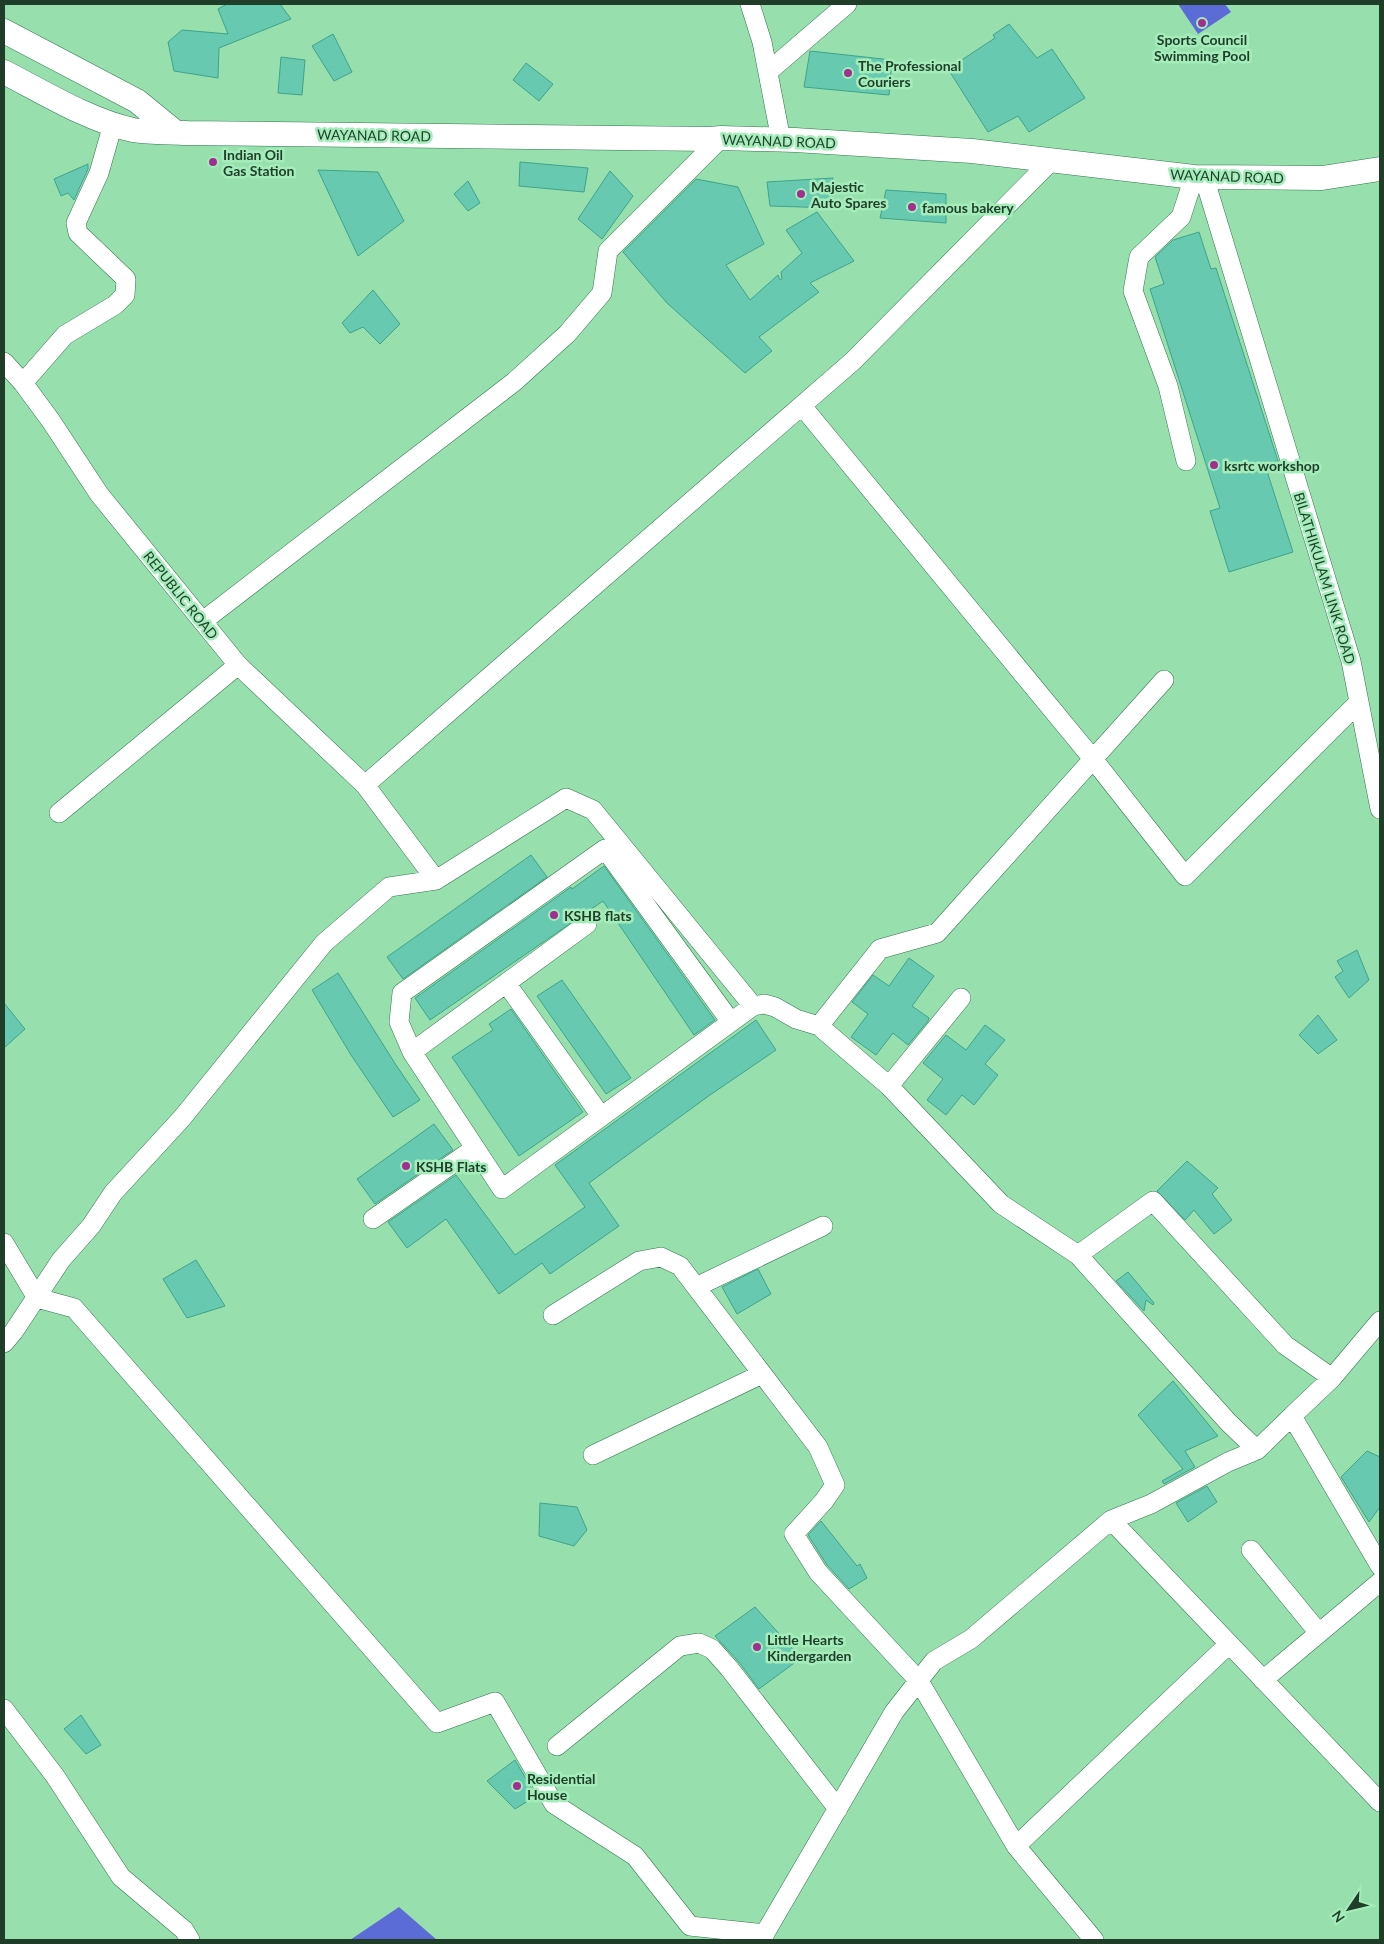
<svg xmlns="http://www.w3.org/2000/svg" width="1384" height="1944" viewBox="0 0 1384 1944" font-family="Lato,sans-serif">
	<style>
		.water { fill: #5c6cd6 }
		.building { fill: #67c9af; stroke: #3ea38b }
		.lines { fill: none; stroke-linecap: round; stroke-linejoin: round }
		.minor-casing { stroke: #2e774a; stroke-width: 20 }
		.major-casing { stroke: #2e774a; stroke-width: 25 }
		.minor { stroke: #fff; stroke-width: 19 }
		.major { stroke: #fff; stroke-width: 24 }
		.poi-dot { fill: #9f308f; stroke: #a4edbb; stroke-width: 2 }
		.labels { text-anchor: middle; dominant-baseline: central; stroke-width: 5; stroke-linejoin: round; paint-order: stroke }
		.poi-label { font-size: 14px; font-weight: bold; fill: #1f3d29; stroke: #a4edbb; text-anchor: start }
		.street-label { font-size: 14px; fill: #1f3d29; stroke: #a4edbb }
	</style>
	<rect width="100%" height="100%" fill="#97e0ae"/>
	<!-- water -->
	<path class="water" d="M1178,4h47l6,8 -33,22z
		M399,1907l38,33h-87z"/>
	<!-- building -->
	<path class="building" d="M227,4h53l11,15 -72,29 -1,30 -44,-7 -6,-29 14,-12 46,4 -10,-25z
		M1009,24l28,34 15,-9 33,49 -56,34 -11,-16 -30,16 -40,-63 47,-31 -2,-3z
		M333,34l19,38 -18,9 -22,-35z
		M810,51l82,9 -3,35 -85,-8z
		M281,57l24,3 -3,35 -24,-2z
		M526,63l27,21 -14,17 -26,-21z
		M520,162l68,6 -4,24 -65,-6z
		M88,164v5l-14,31 -6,-7 -7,3 -7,-17z
		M318,170l60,2 26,49 -46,35z
		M610,171l23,25 -31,43 -24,-20z
		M833,178l-1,30 -62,-2 -3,-24z
		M696,179l42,8 26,57 -38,21 24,35 28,-25 2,5 2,-1 -1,-7 21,-19 -16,-23 31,-18 37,49 -44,22 9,9 -60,45 13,14 -27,22 -78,-70 -44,-51z
		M468,181l12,22 -12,8 -14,-17z
		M886,190l60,4v29l-66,-5z
		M1199,232l12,37 5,-1 63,196 -13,4 27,84 -64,20 -19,-61 10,-3 -70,-219 14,-5 -9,-27 18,-17z
		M373,290l27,34 -20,20 -17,-17 -13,6 -8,-10z
		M531,855l16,22 -144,102 -16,-22z
		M604,866l111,154 -21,15 -91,-134 -173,119 -15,-22 156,-111 1,2z
		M1357,950l12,30 -20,18 -14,-21 8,-6 -6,-10z
		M909,958l25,18 -22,30 17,12 -1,3 -20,24 -15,-12 -17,22 -25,-18 17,-23 -16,-12 21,-27 16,11z
		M338,973l58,92 24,35 -27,17 -42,-62 -39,-65z
		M562,980l69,98 -25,16 -69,-98z
		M4,1003l21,26 -21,19z
		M511,1009l72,103 -64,44 -67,-99 41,-27 -4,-6z
		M1318,1015l19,25 -19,14 -19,-19z
		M756,1020l20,30 -66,45 -121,88 30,43 -69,48 -8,-11 -43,31 -53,-75 -39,29 -19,-26 68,-47 59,80 70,-48 -30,-42z
		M985,1025l20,15 -20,24 13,11 -24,30 -12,-10 -16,20 -19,-15 16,-21 -20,-16 23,-28 20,15z
		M434,1124l19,26 -78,54 -18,-25z
		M1187,1161l31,27 -6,6 20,26 -18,14 -20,-24 -9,10 -28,-29z
		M196,1260l29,46 -38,12 -24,-39z
		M758,1269l13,25 -34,20 -15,-27z
		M1128,1272l26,31 -1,2 -7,-5 -2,11 -28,-30z
		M1173,1381l45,55 -33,15 10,16 -31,17 -2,-3 21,-12 -45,-54z
		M1367,1451l13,6v50l-11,15 -28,-45z
		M1207,1486l10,16 -29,20 -12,-19z
		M540,1503l37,4 10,23 -13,16 -35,-10z
		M821,1521l36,45 3,-2 7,14 -18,11 -22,-24 -19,-30z
		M755,1607l46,51 -42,31 -21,-28 -23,-25z
		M81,1715l20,30 -15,9 -22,-25z
		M515,1760l21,36 -21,13 -28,-28z"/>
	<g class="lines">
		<defs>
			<path id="minor" d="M750,4l12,38 19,98
				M769,71l78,-67
				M1204,177l147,484 29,148
				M4,362l19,21 28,38 48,73 139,171 127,120
				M23,383l42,-48 50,-30 10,-10 1,-16 -48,-46 -2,-10 23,-50 14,-49
				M802,406l291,353 92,117 174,-174
				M1186,461l-18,-75 -35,-95 6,-34 42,-40 13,-40
				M203,621l311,-239 53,-48 35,-41 6,-42 113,-113
				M59,813l179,-148
				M436,880l-71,-95 488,-424 199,-201
				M587,924l-175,128 90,137 251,-183
				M506,983l95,133
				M961,998l-72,88 112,118 77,51 75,-54 132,144 47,33
				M819,1026l61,-77 57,-16 227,-253
				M412,1052l-13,-30 3,-29 203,-144 126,173
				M373,1219l102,-71
				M4,1243l33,55 37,10 363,415 58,-21 59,102 81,52 55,70 75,8
				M1078,1255l150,167 29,28
				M696,1287l127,-61
				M553,1315l86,-54 22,-4 19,9 138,181 17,38 -11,16 -30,33 24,38 101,109 97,165 78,94
				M1380,1321l-48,57 -40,38 88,150
				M4,1343l10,-12 47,-71 30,-34 22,-33 69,-75 142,-175 65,-56 47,-7 130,-82 27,12 160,196 11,-2 11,3 21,12 23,7 70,60
				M593,1455l169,-81
				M1111,1520l269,282
				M1251,1550l68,83
				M1263,1680l117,-98
				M4,1709l51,67 66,101 63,53 6,10
				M557,1746l123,-100 19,-3 13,6 17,19 109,141
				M1016,1846l213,-202
				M761,1940l133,-228 40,-51 37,-22 140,-119 40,-16 77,-42 29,-12 35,-34"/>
			<path id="major" d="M4,31l133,70 38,31
				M4,72c39,20 86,49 129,58 17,3 36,2 54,3l523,6 11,-1 74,2 177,11 222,26 128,1 58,-9"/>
		</defs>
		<!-- minor casing -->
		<use href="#minor" class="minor-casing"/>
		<!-- major casing -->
		<use href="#major" class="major-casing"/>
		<!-- minor -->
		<use href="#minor" class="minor"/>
		<!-- major -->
		<use href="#major" class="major"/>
	</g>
	<!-- markers -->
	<g class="poi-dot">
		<circle cx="1202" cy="23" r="5"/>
		<circle cx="848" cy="73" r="5"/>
		<circle cx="213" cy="162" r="5"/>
		<circle cx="801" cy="194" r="5"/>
		<circle cx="912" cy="207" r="5"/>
		<circle cx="1214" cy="465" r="5"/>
		<circle cx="554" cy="915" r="5"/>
		<circle cx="406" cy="1166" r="5"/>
		<circle cx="757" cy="1647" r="5"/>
		<circle cx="517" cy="1786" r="5"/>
	</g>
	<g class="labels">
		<!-- poi labels -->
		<g class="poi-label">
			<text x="1202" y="39" text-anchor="middle">Sports Council<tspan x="1202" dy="16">Swimming Pool</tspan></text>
			<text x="858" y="65">The Professional<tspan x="858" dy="16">Couriers</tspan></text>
			<text x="223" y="154">Indian Oil<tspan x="223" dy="16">Gas Station</tspan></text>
			<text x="811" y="186">Majestic<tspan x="811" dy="16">Auto Spares</tspan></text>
			<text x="922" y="207">famous bakery</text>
			<text x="1224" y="465">ksrtc workshop</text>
			<text x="564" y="915">KSHB flats</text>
			<text x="416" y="1166">KSHB Flats</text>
			<text x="767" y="1639">Little Hearts<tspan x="767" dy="16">Kindergarden</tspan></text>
			<text x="527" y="1778">Residential<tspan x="527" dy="16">House</tspan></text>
		</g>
		<!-- street labels -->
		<g class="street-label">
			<text transform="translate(374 135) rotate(1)">WAYANAD ROAD</text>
			<text transform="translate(779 141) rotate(2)">WAYANAD ROAD</text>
			<text transform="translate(1227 176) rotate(2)">WAYANAD ROAD</text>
			<text transform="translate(1325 578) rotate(73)">BILATHIKULAM LINK ROAD</text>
			<text transform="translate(181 595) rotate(51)">REPUBLIC ROAD</text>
		</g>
	</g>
	<!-- border -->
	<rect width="1384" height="1944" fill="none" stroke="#1f3d29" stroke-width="10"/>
	<!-- north arrow -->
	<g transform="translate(1349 1909) rotate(235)" stroke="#a4edbb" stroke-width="4" paint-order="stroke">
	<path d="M0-4L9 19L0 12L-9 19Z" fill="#1f3d29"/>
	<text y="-8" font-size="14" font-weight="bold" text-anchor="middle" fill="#1f3d29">N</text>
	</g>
</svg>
